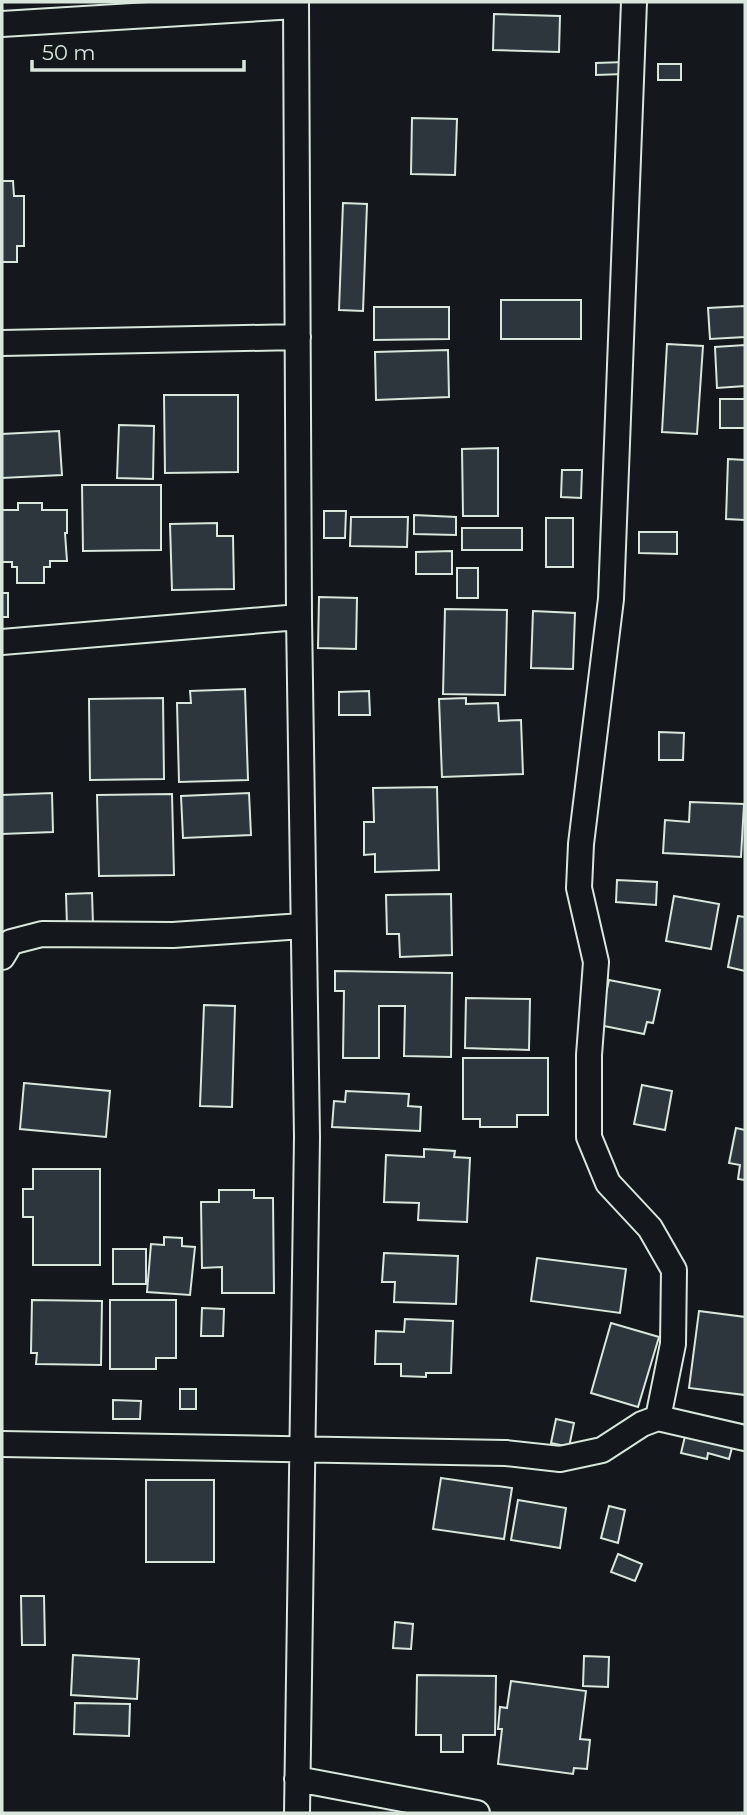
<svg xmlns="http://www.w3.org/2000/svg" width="747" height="1815" viewBox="0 0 747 1815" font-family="Montserrat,sans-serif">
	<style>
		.building { fill: #2c363c; stroke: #d8e6dc; stroke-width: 2 }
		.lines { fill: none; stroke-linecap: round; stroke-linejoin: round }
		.street-casing { stroke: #d8e6dc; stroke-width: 28 }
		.street { stroke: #14181c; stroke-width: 24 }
	</style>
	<rect width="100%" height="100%" fill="#14181c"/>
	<!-- building -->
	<path class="building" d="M494,14l66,2 -1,36 -66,-2z
		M624,62v12l-28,1v-12z
		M658,64h23v16h-23z
		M412,118l45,1 -2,56 -44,-1z
		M2,181h11l1,15h10v50h-7v16h-15z
		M343,203l24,1 -4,107 -24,-1z
		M501,300h80v39h-80z
		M745,306v31l-35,2 -2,-31z
		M374,307h75v32l-75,1z
		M667,344l36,2 -6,88 -35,-2z
		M745,345v41l-28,2 -2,-41z
		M448,350l1,47 -73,3 -1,-48z
		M164,395h74v77l-73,1z
		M720,399h25v29h-25z
		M119,425l35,1 -1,53 -36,-1z
		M59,431l3,44 -60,3v-44z
		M498,448v68h-35l-1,-67z
		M728,459l17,1v60l-19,-1z
		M562,470h20l-1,28 -20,-1z
		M82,485h79v65l-78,1z
		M18,503h24v7h25v23h-2l2,28h-17v6h-6v16h-27v-16h-5v-5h-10v-52h16z
		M324,511h22l-1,27h-21z
		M414,515l42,2v18l-42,-1z
		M351,517h57l-1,30 -57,-1z
		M546,518h27v49h-27z
		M217,523v13h16l1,53 -62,1 -2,-66z
		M462,528h60v22h-60z
		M639,532h38v22l-38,-1z
		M452,551v23h-36v-22z
		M457,568h21v30h-21z
		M2,593h6v24h-6z
		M319,597l38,1 -1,51 -38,-1z
		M445,609l62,1 -2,85 -62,-1z
		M533,611l42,2 -2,56 -42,-1z
		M245,689l3,91 -69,2 -2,-79h14l-1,-12z
		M369,691l1,24h-31v-23z
		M163,698l1,81 -74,1 -1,-81z
		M466,698v6l32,-1 1,18 22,-1 2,54 -81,3 -3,-78z
		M659,732l25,1 -1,27h-24z
		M437,787l2,83 -64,2v-18l-11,1v-33h10l-1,-34z
		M52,793l1,39 -51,2v-39z
		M249,793l2,42 -68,3 -2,-42z
		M172,794l2,81 -75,1 -2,-81z
		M690,802l54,2 -3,53 -78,-4 2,-33 24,2z
		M617,880l40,2 -1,23 -40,-3z
		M92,893l1,32 -26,1 -1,-32z
		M451,894l1,61 -52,2 -1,-23h-12l-1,-39z
		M674,896l45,8 -8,45 -45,-8z
		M738,916l7,1v54l-17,-4z
		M335,971l117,2 -1,84 -47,-1 1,-50h-26v52h-36l1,-67h-9z
		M609,980l51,10 -7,33 -6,-1 -3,12 -45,-9z
		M466,998l64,1 -1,51 -64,-2z
		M204,1005l31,1 -3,101 -32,-1z
		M463,1058h85v57h-31v12h-37v-8h-17z
		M24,1083l86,8 -4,46 -86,-8z
		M642,1085l30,6 -7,39 -31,-6z
		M346,1091l63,3 -1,12 13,1 -1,24 -88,-4 2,-26 11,1z
		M736,1128l9,2v50l-7,-1 2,-14 -11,-2z
		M424,1149l31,2 -1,6 16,1 -3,64 -49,-2 1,-17 -35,-1 2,-47 38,2z
		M33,1169h67v96h-67v-48h-10v-28h10z
		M219,1190h35v8h19l1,95h-52v-26l-20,1 -1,-66h18z
		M164,1237l18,1v8l13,1 -5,48 -43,-3 4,-48 13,1z
		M113,1249h33v35h-33z
		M384,1253l74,3 -2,48 -62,-2 1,-20h-13z
		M537,1258l89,11 -6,44 -89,-12z
		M32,1300l70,1 -1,64 -65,-1 1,-11h-6z
		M110,1300h66v58h-20v11h-46z
		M202,1308l22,1 -1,27h-22z
		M699,1311l46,6v78l-56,-7z
		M405,1319l48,2 -2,52h-25v4l-25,-1v-12h-26l1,-33 28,1z
		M611,1323l48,14 -21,70 -47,-14z
		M180,1389h16v20h-16z
		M113,1400l28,1 -1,18h-27z
		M556,1419l18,4 -5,24 -18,-4z
		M686,1432l47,12 -4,15 -21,-6 -1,6 -26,-6z
		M441,1478l71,10 -8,51 -71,-10z
		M146,1480h68v82h-68z
		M518,1500l48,8 -6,40 -49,-8z
		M609,1506l16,4 -7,33 -17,-5z
		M618,1554l24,10 -7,17 -24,-9z
		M21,1596h23l1,49h-23z
		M395,1622l18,2 -2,25 -18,-1z
		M73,1655l66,4 -2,40 -66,-4z
		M584,1656l25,1 -1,30 -25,-1z
		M417,1675l79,1 -1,59h-32v17h-22v-17h-25z
		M511,1681l75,10 -6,48 10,1 -3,29 -13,-1 -1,6 -75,-10 4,-35h-4l2,-22 7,1z
		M75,1703l55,1 -1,32 -55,-2z"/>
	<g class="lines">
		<defs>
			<path id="street" d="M296,2l3,615 8,520 -10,676
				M634,2l-23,597 -30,245 -2,44 17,74 -7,93v82l19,46 42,45 24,42 -1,74 -15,74
				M2,24l294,-18
				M2,343l296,-6
				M2,642l297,-25
				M2,957l9,-15 31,-8 131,1 129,-9
				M2,1444l504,9 54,6 42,-9 40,-26 16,-6 87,20
				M297,1779l180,34"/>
		</defs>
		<!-- street casing -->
		<use href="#street" class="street-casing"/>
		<!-- street -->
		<use href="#street" class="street"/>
	</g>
	<!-- border -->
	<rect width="747" height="1815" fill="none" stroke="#d8e6dc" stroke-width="7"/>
	<!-- scale -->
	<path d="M32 60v10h212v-10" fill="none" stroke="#d8e6dc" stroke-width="3.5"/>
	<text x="42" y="60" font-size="21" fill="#d8e6dc" stroke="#14181c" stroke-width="5" paint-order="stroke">50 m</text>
</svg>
